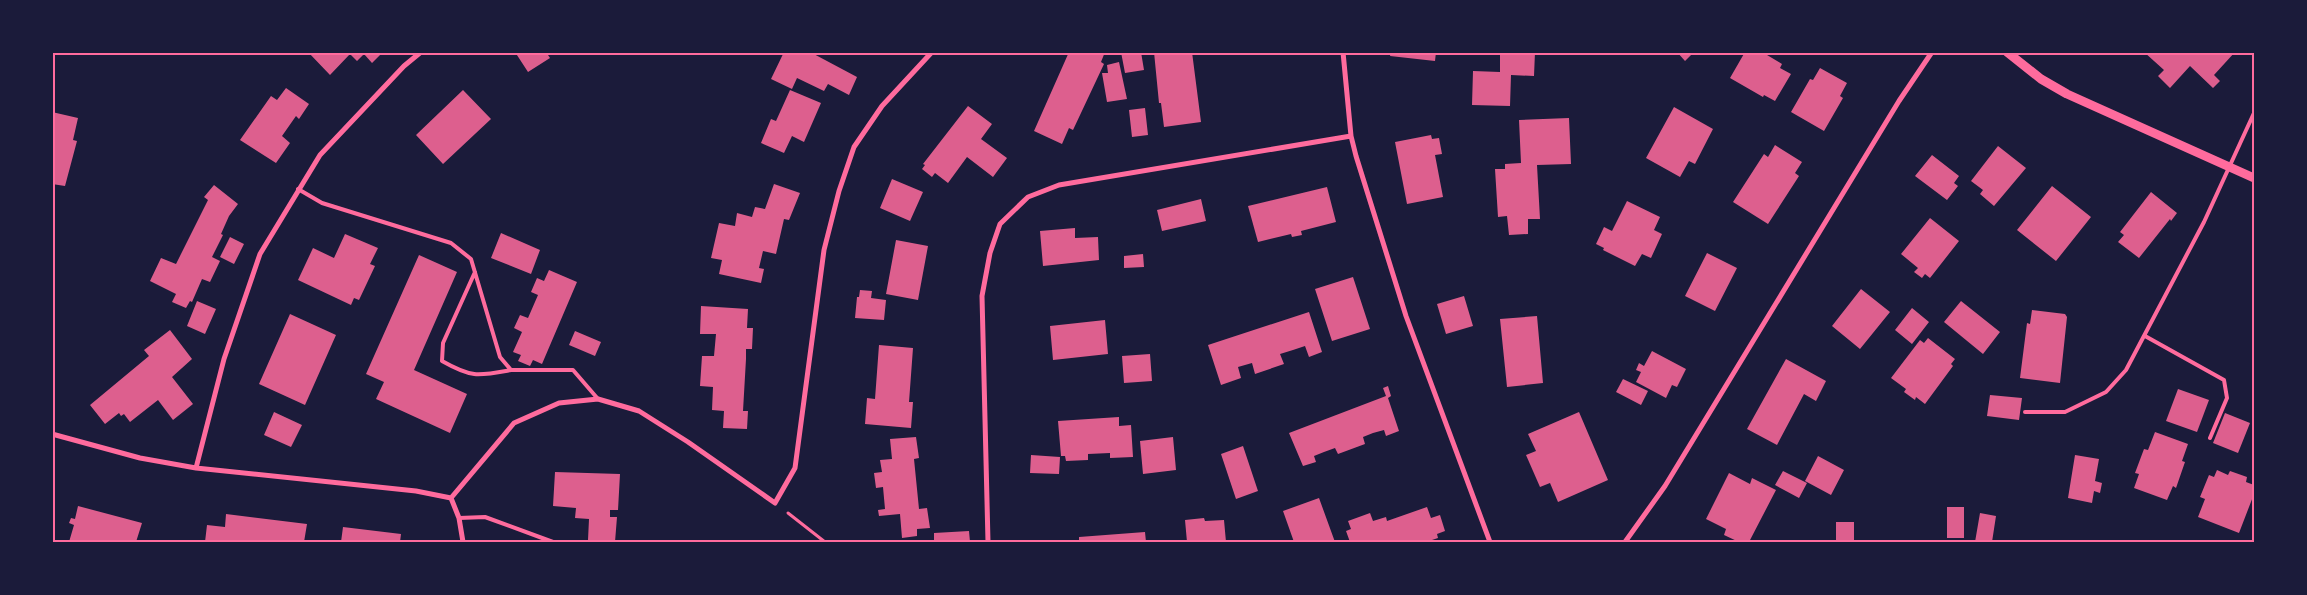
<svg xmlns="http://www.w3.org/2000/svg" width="2307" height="595" viewBox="0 0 2307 595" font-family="'Fira Sans',sans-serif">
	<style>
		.building { fill: #dd5f8e }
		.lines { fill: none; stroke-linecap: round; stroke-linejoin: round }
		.path { stroke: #ff6b9d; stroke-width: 3 }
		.service { stroke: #ff6b9d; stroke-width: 4 }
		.minor { stroke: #ff6b9d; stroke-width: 5 }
		.tertiary { stroke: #ff6b9d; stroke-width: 9 }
		.neatline { fill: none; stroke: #ff6b9d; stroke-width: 2 }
	</style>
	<rect width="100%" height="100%" fill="#1b1b3a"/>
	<!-- building -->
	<path class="building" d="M308,52h75l-11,11 -8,-9 -7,7 -7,-7 -20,21z
		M515,52h36l-3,3 2,3 -22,14z
		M784,52h26l47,25 -8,18 -21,-11 -4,7 -27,-13 -5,11 -21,-10z
		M1069,52h36l-4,10 3,2 -31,66 -4,-2 -7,16 -28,-13z
		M1121,52h20l3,18 -19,3z
		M1154,52h38l9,70 -37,5 -3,-24h-2z
		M1391,52h45l-1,9 -45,-5z
		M1500,52h35l-1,24 -23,-1 -1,31 -38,-1 1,-34 27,1z
		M1677,52h17l-9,9z
		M1745,52h17l20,12 -2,4 11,6 -16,27 -11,-6 -1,2 -33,-19z
		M2144,52h91l-21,23 6,6 -7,7 -23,-22 -20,22 -12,-12 6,-6z
		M1119,62l8,37 -20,3 -5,-29h6l-1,-8z
		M1820,68l27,15 -7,13 3,2 -19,33 -33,-19 19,-33 3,1z
		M286,88l23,16 -10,15 -3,-3 -14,20 8,7 -14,20 -36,-23 31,-44 6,4z
		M463,90l28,29 -48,45 -27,-29z
		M790,90l31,13 -17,39 -12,-6 -8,17 -23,-10 10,-24 5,2z
		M968,106l24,18 -11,15 26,19 -14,19 -26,-20 -19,26 -13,-10 -3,4 -10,-8 3,-4 -2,-1z
		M1674,107l39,22 -18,35 -6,-3 -9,16 -34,-19z
		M1145,108l3,27 -16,2 -3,-27z
		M52,112l26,6 -5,22 4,1 -12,45 -13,-2z
		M1569,118l2,46 -34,1 3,54h-12v15l-19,1 -2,-19 -9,1 -3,-48h10v-5l16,-1 -2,-43z
		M1431,135l1,4 7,-1 3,16 -7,1 8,42 -36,7 -12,-62z
		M1775,145l27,17 -7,11 4,3 -31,48 -35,-22 31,-48 4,3z
		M1998,146l28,22 -32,38 -14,-12 3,-4 -12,-9z
		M1932,155l27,21 -5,7 4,3 -11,14 -32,-24z
		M892,179l31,13 -13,29 -30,-13z
		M774,184l26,9 -11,27 -5,-1 -8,35 -13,-3 -4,17 5,1 -3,14 -42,-9 3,-14 -11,-2 8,-35 16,3 2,-13 15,4 3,-10 10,2z
		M214,185l24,19 -9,12 -8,18 2,1 -11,22 8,4 -10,21 -8,-3 -10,23 -2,-1 -4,7 -14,-6 4,-8 -26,-13 11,-23 15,6 32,-64 -4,-3z
		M2052,186l39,31 -35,44 -39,-31z
		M1327,187l9,35 -35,9 1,4 -10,2 -1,-3 -33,8 -10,-36z
		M2151,192l26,21 -6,8 -1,-2 -31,39 -21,-16 6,-7 -4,-3z
		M1201,199l5,22 -44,10 -5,-21z
		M1627,201l33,16 -6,13 8,4 -11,24 -9,-4 -7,12 -32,-16 1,-2 -8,-4 8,-17 8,4z
		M1930,218l29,23 -29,37 -5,-4 -3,4 -8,-6 4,-4 -17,-14z
		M1075,228v10l23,-1 1,23 -56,6 -3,-35z
		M501,233l39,17 -9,24 -40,-16z
		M345,234l33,14 -8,16 5,2 -16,34 -5,-2 -3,7 -53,-25 15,-32 21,10z
		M230,237l14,7 -10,20 -14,-7z
		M896,240l32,6 -10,54 -32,-6z
		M1707,253l30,15 -22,43 -30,-15z
		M1143,254l1,13 -20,1v-12z
		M419,255l38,17 -43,98 53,24 -17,39 -74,-34 8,-17 -18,-8z
		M549,270l28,12 -35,82 -9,-4 -3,6 -12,-5 3,-6 -8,-3 9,-20 -8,-4 6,-13 8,3 10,-23 -7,-3 6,-14 7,3z
		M1353,277l17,52 -38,12 -17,-52z
		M1861,289l29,23 -30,37 -28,-23z
		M860,290l12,1 -1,7 15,2 -2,20 -29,-2 2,-21h2z
		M1464,296l9,30 -27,8 -9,-30z
		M197,301l19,8 -11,25 -18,-8z
		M1961,301l39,31 -17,22 -39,-32z
		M701,306l47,3 -1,19h6l-1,21h-6v10l-3,52h5l-1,18 -24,-1 1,-17 -12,-1 1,-23 -13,-1 2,-30h12l2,-22h-16z
		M1912,308l17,14 -17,22 -17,-14z
		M2032,310l33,4 2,3 -7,66 -40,-5 7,-55 3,1z
		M1309,312l13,40 -13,5 -4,-11 -12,4 -13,4 4,10 -29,10 -3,-11 -14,4 3,11 -20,7 -13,-40z
		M290,314l46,21 -31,70 -46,-21z
		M1537,316l6,67 -36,4 -7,-68z
		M1105,320l3,34 -55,6 -3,-34z
		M170,330l22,29 -20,18 21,27 -20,16 -15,-20 -28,22 -6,-8 -3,2 -2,-3 -14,11 -15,-19 59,-49 -5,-6z
		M575,331l26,11 -6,14 -26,-11z
		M1928,338l27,21 -4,5 2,2 -28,38 -9,-7 -1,3 -11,-8 2,-3 -15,-11 29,-38 4,3z
		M879,345l34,3 -4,54h4l-2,26 -46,-4 2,-26 8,1z
		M1652,351l34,18 -9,18 -5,-2 -6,13 -30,-16 5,-10 -5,-2 3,-7 5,3z
		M1150,354l2,27 -28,2 -2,-27z
		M1786,359l40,22 -10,20 -12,-7 -27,51 -30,-16z
		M1623,379l25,12 -7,14 -25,-13z
		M1388,386l3,10 -3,2 11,33 -13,5 -2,-6 -11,3 -10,4 2,7 -27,10 -3,-6 -11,4 -10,4 2,6 -13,4 -14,-33 97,-37 -3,-8z
		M2178,389l31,11 -12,32 -31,-11z
		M1990,395l32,3 -3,22 -32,-4z
		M274,412l28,13 -11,22 -27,-12z
		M1579,412l29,68 -50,22 -8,-19 -10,4 -14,-32 10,-4 -8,-17z
		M2225,413l25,10 -12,30 -25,-10z
		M1119,417v9l12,-1 2,32 -23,1v-5l-22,1v6l-22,1 -1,-5h-4l-3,-35z
		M2155,432l33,12 -6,17 3,1 -9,26 -3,-2 -6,14 -33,-12 5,-14 -4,-1 9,-24 4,1z
		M916,437l3,21 -5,1 5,50 8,-1 3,20 -13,1v7l-15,2 -2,-24 -21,2 -1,-6 7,-1 -2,-22 -7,1 -2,-15 8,-1 -2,-12 12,-1 -2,-20z
		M1173,437l3,33 -33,4 -3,-33z
		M1243,446l15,45 -22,8 -15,-45z
		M1031,455l29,2 -1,17 -29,-1z
		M2075,455l24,4 -4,22 7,2 -2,10 -6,-2 -2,12 -24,-5z
		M1818,456l26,14 -13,25 -26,-14z
		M2217,470l11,5 2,-4 17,6 -1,5 8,3v9l-15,39 -41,-16 7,-18 -5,-2 9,-22 5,2z
		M1783,471l24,12 -8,15 -24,-13z
		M555,472l65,2 -2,36h-8v7h7l-2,25 -27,-2 1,-21 -14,-1 1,-10 -23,-2z
		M1729,473l21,11 2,-6 24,12 -27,52h-10l-15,-7 2,-6 -20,-10z
		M1319,498l16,44h-41l-11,-31z
		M78,506l64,17 -6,19h-67l5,-17 -5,-2 2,-5 4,1z
		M1427,507l4,11 9,-3 5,16 -8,3 1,4 -12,4h-76l-4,-11 5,-2 -3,-8 22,-8 3,8 13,-4 1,4z
		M1947,507h17v31h-17z
		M1980,513l16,3 -4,26h-17z
		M226,514l81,10 -3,18h-99l2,-17 18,2z
		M1204,518l1,3 19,-1 2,22h-39l-2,-22z
		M1836,522h18v20h-18z
		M343,527l58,7 -1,8h-59z
		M969,531l1,11h-36v-9z
		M1145,532l1,10h-67v-5z"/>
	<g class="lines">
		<!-- path -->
		<path class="path" d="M788,513l37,29"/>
		<!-- service -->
		<path class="service" d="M298,189l24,14 129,40 20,16 29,98 11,13h62l25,29
			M475,272l-32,71 -1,18c30,17 36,15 69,9
			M2145,336l79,44 3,18 -17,40
			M2025,412h40l41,-20 20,-22 78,-148 50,-109
			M459,518l26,-1 68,25"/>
		<!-- minor -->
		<path class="minor" d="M1343,52l8,84 5,20 50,160 84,226
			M52,434l88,24 56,10 220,23 35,7
			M196,468l28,-109 36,-105 60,-99 84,-89 17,-14
			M451,498l63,-75 45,-20 39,-4 41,12 49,31 87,61 20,-35 29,-218 15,-59 15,-44 28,-41 50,-54
			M451,498l8,20 4,24
			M988,542l-6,-246 8,-43 10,-29 28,-27 31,-12 292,-49
			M1625,542l40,-56 234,-385 33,-49"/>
		<!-- tertiary -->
		<path class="tertiary" d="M2007,52l34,27 26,15 187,84"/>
	</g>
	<!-- border -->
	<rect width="2307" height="595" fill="none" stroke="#1b1b3a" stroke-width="108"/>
	<rect x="54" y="54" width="2199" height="487" class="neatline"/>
</svg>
